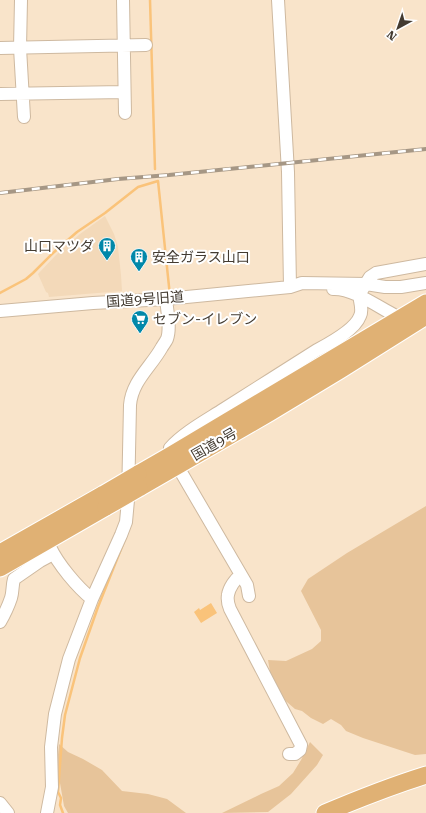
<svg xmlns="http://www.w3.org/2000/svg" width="426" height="813" viewBox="0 0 426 813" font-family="'Roboto Serif','Noto Sans JP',serif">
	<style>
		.built { fill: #f3d9b9 }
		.green { fill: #e7c49a }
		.water { fill: #fac37a }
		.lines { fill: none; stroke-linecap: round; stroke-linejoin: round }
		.stream { stroke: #fac37a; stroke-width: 2.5 }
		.minor-casing { stroke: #ceb9a0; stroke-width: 14 }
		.highway-casing { stroke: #fff; stroke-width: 19 }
		.minor { stroke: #fff; stroke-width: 12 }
		.highway { stroke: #e0b174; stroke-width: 17 }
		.rail-casing { stroke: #a69785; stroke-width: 4 }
		.rail { stroke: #fff; stroke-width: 2.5; stroke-dasharray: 8; stroke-linecap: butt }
		.highway-bridge-casing { stroke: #fff; stroke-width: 19; stroke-linecap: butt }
		.highway-bridge { stroke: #e0b174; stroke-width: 17 }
		.labels { text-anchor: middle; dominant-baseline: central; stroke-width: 4; stroke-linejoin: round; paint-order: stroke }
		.poi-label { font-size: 14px; fill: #433b31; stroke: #fff; text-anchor: start }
		.street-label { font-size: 14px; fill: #433b31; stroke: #fff }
	</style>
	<rect width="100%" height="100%" fill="#f9e4ca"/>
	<!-- built -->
	<path class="built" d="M105,216l9,18 4,13 3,28 1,16 -73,6 -1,-4 -2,-1 -8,-18 18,-19 24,-21z"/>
	<!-- green -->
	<path class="green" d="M426,506v248l-11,1 -52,-17 -17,-7 -5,-6 -10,-6 -8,5 -12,-6 -9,-7 -7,-2 -22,-19 -5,-30 18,1 26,-12 9,-8v-11l-20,-39 7,-12 39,-26z
		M310,742l13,13 -6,10 -26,29 -23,18 -46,1 39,-19 18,-8 14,-13 8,-13z
		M59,744l9,8 15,7 19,11 20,21 26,3 19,5 19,14h-118l-4,-7 -7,-40z"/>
	<!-- water -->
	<path class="water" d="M211,603l6,10 -16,10 -7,-11 5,-4 1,2z"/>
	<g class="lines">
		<!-- stream -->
		<path class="stream" d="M150,0l5,169
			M0,293l26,-14 7,-6 20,-20 24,-21 28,-19 33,-26 20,-6 12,115
			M63,813l-3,-8 1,-7 -3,-6 4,-54 3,-23 15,-57 18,-51 27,-68"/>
		<defs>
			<path id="minor" d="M21,0l-1,48 4,69
				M123,0l2,113
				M278,0l10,172 2,115
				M0,48l146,-3
				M0,94l124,-2
				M333,289c19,-1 44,17 61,26
				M0,311l93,-8 73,-4 124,-12 12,-4 64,1 19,3h16l25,-4
				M50,547c8,17 27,40 42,52
				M241,575c-6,4 -12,13 -13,20 -1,5 0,9 2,14l71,136 -1,5 -5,4h-6
				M249,596l-2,-11 -76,-130 -1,-7c13,-15 37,-28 54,-39 31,-20 62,-39 93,-59 13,-7 38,-20 43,-34 3,-6 0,-14 -1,-21l11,-18 6,-4 50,-9
				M0,622c4,-7 8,-15 11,-24 2,-6 1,-12 3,-19l26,-18 13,-7
				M0,803l8,10
				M47,813l5,-26 -1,-40 4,-33 14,-55 23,-60 29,-64 5,-13 2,-22 2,-95c2,-24 21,-38 32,-58 2,-3 4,-6 5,-8 4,-11 0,-29 -1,-40"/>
			<path id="highway" d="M138,474l33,-19 255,-152
				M139,488l130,-75 71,-43 86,-54
				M0,553l104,-59
				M0,568l106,-61
				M325,813c33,-14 66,-27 101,-38"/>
		</defs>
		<!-- minor casing -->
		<use href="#minor" class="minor-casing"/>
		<!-- highway casing -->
		<use href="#highway" class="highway-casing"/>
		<!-- minor -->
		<use href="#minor" class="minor"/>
		<!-- highway -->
		<use href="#highway" class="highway"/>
		<defs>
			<path id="rail" d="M0,193l118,-14 51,-4 257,-26"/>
		</defs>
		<!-- rail casing -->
		<use href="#rail" class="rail-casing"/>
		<!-- rail -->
		<use href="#rail" class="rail"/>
		<defs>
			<path id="highway-bridge" d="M104,494l34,-20
				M106,507l33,-19"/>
		</defs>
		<!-- highway-bridge casing -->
		<use href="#highway-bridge" class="highway-bridge-casing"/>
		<!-- highway-bridge -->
		<use href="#highway-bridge" class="highway-bridge"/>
	</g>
	<!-- icons -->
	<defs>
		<symbol id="building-pin" viewBox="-11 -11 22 30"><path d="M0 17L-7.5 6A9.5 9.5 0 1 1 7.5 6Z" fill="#0188a9" stroke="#fff"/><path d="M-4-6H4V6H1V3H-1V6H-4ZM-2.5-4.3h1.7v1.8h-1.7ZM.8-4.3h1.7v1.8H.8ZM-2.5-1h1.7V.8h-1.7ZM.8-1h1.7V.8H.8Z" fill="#fff"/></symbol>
		<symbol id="supermarket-pin" viewBox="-11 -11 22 30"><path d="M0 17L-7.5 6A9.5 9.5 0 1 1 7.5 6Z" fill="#0188a9" stroke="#fff"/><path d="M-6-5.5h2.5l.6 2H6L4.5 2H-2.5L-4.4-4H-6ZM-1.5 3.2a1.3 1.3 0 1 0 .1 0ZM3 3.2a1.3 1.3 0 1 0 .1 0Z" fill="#fff"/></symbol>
	</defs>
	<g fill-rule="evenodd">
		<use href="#building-pin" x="97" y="236" width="20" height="27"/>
		<use href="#building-pin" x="129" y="247" width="20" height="27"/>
		<use href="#supermarket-pin" x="130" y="309" width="20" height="27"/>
	</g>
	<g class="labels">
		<!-- poi labels -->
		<g class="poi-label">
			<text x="94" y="246" text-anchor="end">山口マツダ</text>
			<text x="152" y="257">安全ガラス山口</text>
			<text x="153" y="319">セブン-イレブン</text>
		</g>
		<!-- street labels -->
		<g class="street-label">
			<text transform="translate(145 299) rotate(-4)">国道9号旧道</text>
			<text transform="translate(214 444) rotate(-30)">国道9号</text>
		</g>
	</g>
	<!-- north arrow -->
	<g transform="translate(398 28) rotate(220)" stroke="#ffffff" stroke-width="3" paint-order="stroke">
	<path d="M0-3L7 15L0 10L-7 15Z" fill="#433b31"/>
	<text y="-6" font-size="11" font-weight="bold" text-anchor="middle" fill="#433b31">N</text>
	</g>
</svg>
